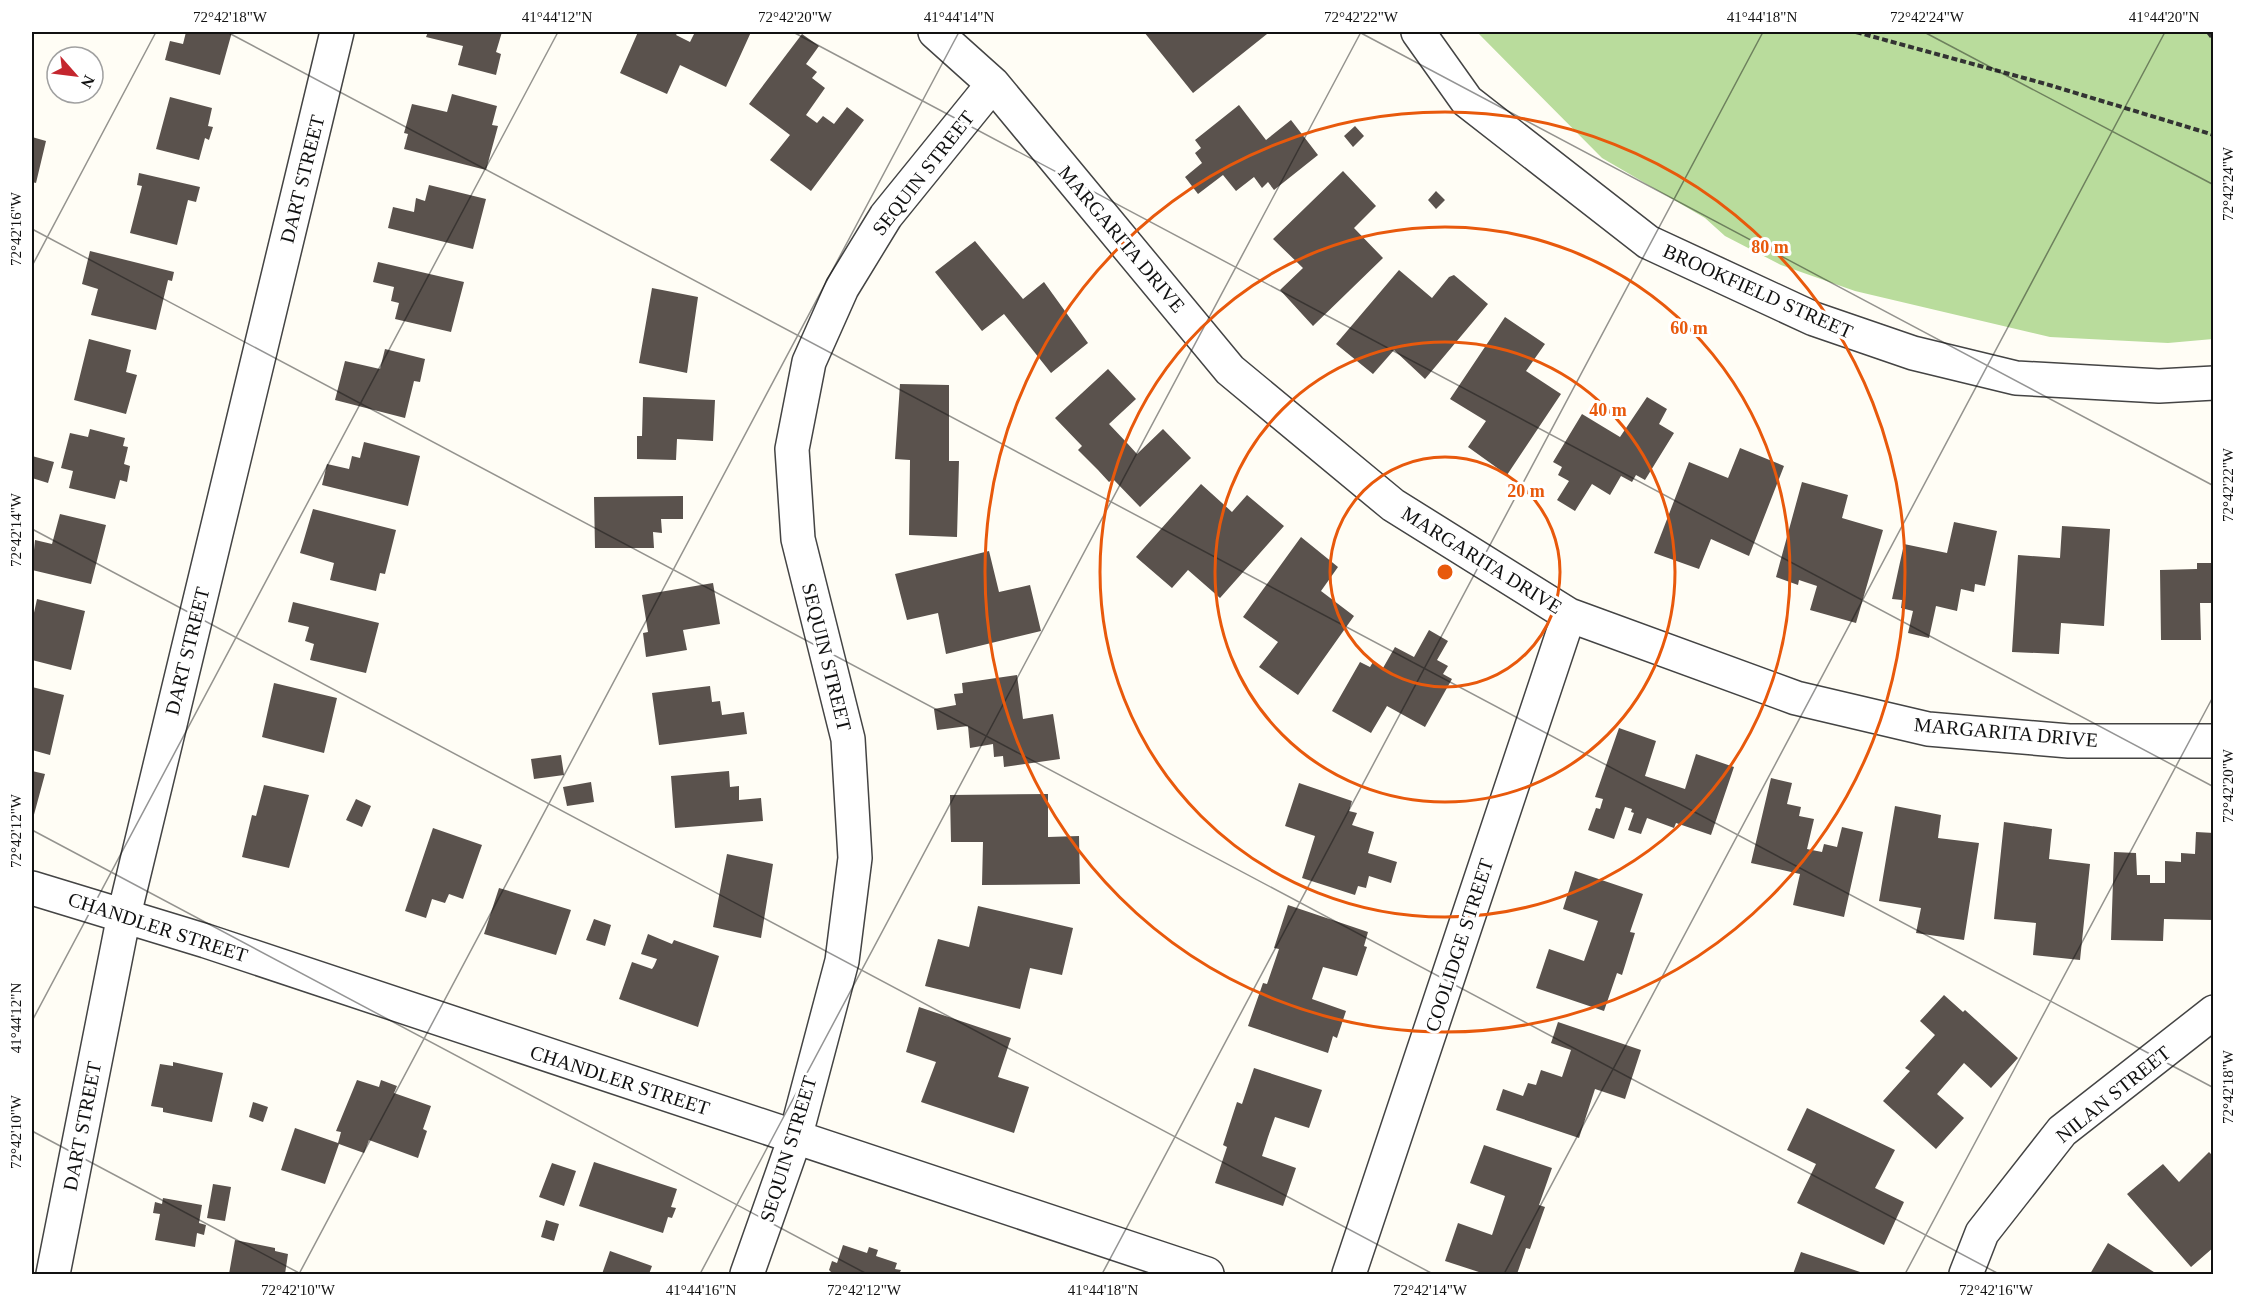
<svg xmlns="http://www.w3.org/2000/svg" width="2245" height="1306" viewBox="0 0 2245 1306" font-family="Georgia,serif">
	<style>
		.forest { fill: #b9dc9c }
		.building { fill: #5a524d }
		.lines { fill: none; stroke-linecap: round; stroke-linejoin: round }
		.minor-casing { stroke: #444; stroke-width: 36 }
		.path { stroke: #333; stroke-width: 4; stroke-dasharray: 6 3; stroke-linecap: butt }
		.minor { stroke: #fff; stroke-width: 33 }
		.ticks { fill: none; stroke: #111; stroke-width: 1.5; stroke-opacity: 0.45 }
		.ring { fill: none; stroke: #e8590c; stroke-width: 3 }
		.labels { text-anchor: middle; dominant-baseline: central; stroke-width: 6; stroke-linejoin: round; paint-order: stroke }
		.street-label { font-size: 20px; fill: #111; stroke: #fff }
		.centre { fill: #e8590c; stroke: #fff; stroke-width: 3 }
		.ring-label { font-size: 18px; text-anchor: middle; font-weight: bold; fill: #e8590c; stroke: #fff; stroke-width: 6; stroke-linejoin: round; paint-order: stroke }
		.neatline { fill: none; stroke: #111; stroke-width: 2 }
		.ticks-label { font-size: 15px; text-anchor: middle; fill: #111 }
	</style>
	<rect width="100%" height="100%" fill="#fffdf5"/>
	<!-- forest -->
	<path class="forest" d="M1477,32h736v307l-45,4 -118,-6 -195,-46 -74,-26 -56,-29 -20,-18 -103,-60z"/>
	<!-- building -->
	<path class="building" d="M186,32h46l-12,43 -55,-15 5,-19 13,3z
		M428,32h74l-6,20 5,2 -5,21 -38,-10 5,-19 -37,-9z
		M638,32h40l-2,3 14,7 5,-10h56l-25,55 -46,-22 -13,29 -47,-21z
		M1144,32h121l2,2 -74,59z
		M802,34l17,12 -13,18 11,8 -5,6 13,10 -19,27 11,8 6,-7 11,8 13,-17 17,13 -53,71 -41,-31 20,-25 -41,-31z
		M452,94l45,12 -5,19 6,1 -12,44 -82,-21 4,-15 -4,-1 8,-29 35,8z
		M170,97l42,11 -4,18 5,1 -4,13 -4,-2 -6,22 -43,-11z
		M1239,105l27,35 25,-20 27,35 -44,35 -6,-8 -6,6 -8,-11 -18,14 -13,-16 -25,19 -13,-17 17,-14 -7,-10 6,-5 -6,-8z
		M1355,126l9,10 -11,11 -9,-11z
		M32,137l14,4 -10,42 -4,-1z
		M1343,171l33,35 -22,22 29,30 -70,68 -33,-36 23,-22 -30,-29z
		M139,173l61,14 -4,15 -8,-2 -11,45 -47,-12 12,-47 -5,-1z
		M429,185l57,14 -13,50 -85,-21 5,-21 21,5 2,-14 9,3z
		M1436,191l9,9 -9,9 -8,-9z
		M975,241l48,58 21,-17 44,61 -37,30 -47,-59 -22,17 -47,-59z
		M90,251l84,21 -2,9 -4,-1 -12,50 -65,-15 7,-26 -16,-5z
		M378,262l86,20 -13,50 -56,-13 4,-16 -8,-2 3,-14 -21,-5z
		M1399,270l33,28 17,-21 5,-2 34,29 -63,75 -31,-29 -21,24 -37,-30z
		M652,288l46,9 -11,76 -48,-10z
		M1505,317l40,27 -19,27 35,23 -54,81 -39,-28 18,-26 -36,-22z
		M89,339l42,11 -5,22 11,3 -11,39 -52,-14z
		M385,349l40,10 -5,23 -6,-1 -9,37 -70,-18 10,-39 35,8z
		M1108,369l28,30 -27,25 18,19 10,11 26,-25 28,29 -51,49 -27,-28 -4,3 -11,-12 -20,-20 4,-4 -27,-28z
		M900,384l49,1v76h10l-2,76 -48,-2 1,-75 -15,-1z
		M643,397l72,3 -2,41 -36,-2 -1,21 -39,-1v-23h5z
		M1647,397l20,12 -8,15 15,9 -29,47 -9,-5 -4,7 -11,-6 -11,19 -18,-11 -17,27 -18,-11 12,-19 -11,-6 4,-8 -9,-5 29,-48 38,23z
		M90,429l35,9 -2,8 5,1 -4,17 6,2 -3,16 -7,-2 -5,19 -46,-11 4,-17 -12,-3 9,-35 18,4z
		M364,442l56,14 -12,50 -86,-21 5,-21 22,5 3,-13 8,2z
		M1740,448l44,18 -35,90 -38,-17 -12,30 -45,-16 35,-91 39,16z
		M32,456l22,6 -6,21 -16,-5z
		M1802,482l46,13 -6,23 41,12 -27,93 -46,-13 7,-24 -18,-6 -1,5 -22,-8z
		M1201,484l31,28 15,-17 37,31 -64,72 -32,-28 -16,18 -36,-31z
		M683,496v23h-22l1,14 -9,-1 1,16h-59l-1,-51z
		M313,509l83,21 -11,44 -5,-1 -4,18 -46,-11 4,-17 -34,-10z
		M60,514l46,11 -15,59 -59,-14 3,-30 17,4z
		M1954,522l43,9 -12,55 -10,-2 -1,8 -13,-3 -4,22 -21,-5 -7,32 -21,-5 5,-22 -12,-3 1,-8 -10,-1 12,-55 43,9z
		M2062,526l48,3 -6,97 -43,-3 -2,31 -47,-2 6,-97 42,3z
		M1301,537l37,30 -17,24 33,25 -56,79 -39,-28 19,-25 -35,-25z
		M989,551l10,41 31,-7 11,46 -95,23 -8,-41 -31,7 -12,-46z
		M2197,563h17v40h-14l1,37h-40l-1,-70 37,-1z
		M713,583l7,41 -37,6 4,20 -41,7 -3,-24 5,-1 -6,-37z
		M37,599l48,12 -14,59 -39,-10v-38z
		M293,602l86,21 -13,50 -56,-13 4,-16 -9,-3 4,-14 -21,-5z
		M1429,630l19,11 -11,19 11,6 -5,8 9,5 -27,48 -38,-21 -16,27 -39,-22 28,-49 10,5 3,-5 10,6 12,-21 19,10z
		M1017,675l6,44 30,-5 7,45 -56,8 -1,-11 -9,1 -1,-13 -23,4 -2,-22 -31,4 -3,-21 22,-4 -2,-11 9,-1 -1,-10z
		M274,683l63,15 -13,55 -62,-16z
		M710,686l2,16 8,-1 2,14 22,-3 3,22 -88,11 -7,-52z
		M32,687l32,8 -14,60 -18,-5z
		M1619,728l37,13 -11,35 40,13 11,-35 38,13 -23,68 -35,-12 -2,5 -27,-10 -6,16 -13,-4 6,-17 -3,-1 1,-3 -7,-2 -11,32 -26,-9 8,-22 4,1 3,-10 -8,-2z
		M561,755l3,20 -30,4 -3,-20z
		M32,771l13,3 -13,48z
		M729,771l1,16 9,-1v14l22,-2 2,23 -88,7 -4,-52z
		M1771,778l21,5 -5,21 14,3 -2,9 15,3 -7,30 15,3 2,-8 13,3 5,-20 21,5 -19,85 -51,-12 7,-31 -49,-11z
		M591,782l3,20 -27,4 -4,-19z
		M1299,783l53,18 -3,10 8,2 -5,12 22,7 -6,21 29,9 -6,21 -22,-7 -3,12 -8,-2 -3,9 -53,-17 13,-42 -30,-10z
		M264,785l45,10 -20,73 -47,-11 10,-42 4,1z
		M1048,794v43l31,-1 1,48 -98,1 1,-43h-32l-1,-47z
		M356,799l15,7 -9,21 -16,-7z
		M1895,806l46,9 -3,23 41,5 -15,97 -48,-7 5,-25 -42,-7z
		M2004,822l48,7 -3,30 41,5 -10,96 -47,-5 3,-32 -42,-4z
		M433,828l49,17 -19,54 -14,-5 -4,9 -13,-4 -6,19 -21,-7z
		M2196,832l18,1v87l-50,-1 -1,22 -52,-1 3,-88 22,1 1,22h13v8h15v-22l16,1v-9l14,1z
		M727,854l46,10 -12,74 -48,-11z
		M1575,871l68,23 -13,38 5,1 -13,42 -5,-2 -13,38 -68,-23 13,-39 35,12 14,-40 -35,-12z
		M499,888l72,22 -15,45 -72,-21z
		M1288,905l80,27 -4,14 3,1 -10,29 -34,-9 -11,32 34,12 -9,27 -4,-2 -5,17 -80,-27 15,-43 4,1 12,-35 -5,-1z
		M978,906l95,22 -11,47 -32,-7 -10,41 -95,-23 13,-47 31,8z
		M594,919l17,6 -6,21 -19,-6z
		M648,934l24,10 2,-4 45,16 -21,71 -79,-28 13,-37 20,7 2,-3 3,-7 -16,-5z
		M1944,995l19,17 2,-2 53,48 -27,30 -27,-25 -27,31 27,24 -28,31 -53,-48 27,-30 -5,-3 30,-33 -15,-14z
		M919,1007l92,31 -13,39 31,10 -15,46 -93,-31 15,-40 -30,-10z
		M1558,1022l83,28 -16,49 -30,-10 -16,49 -83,-28 7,-21 20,7 5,-13 8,2 5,-15 21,7 9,-27 -20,-7z
		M173,1062l50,11 -11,49 -49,-10v-4l-12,-2 9,-42 13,2z
		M1254,1068l68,22 -13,38 -34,-11 -7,20 -6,19 34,12 -13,38 -68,-23 12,-36 -4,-2 14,-43 5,2z
		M357,1080l22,7 2,-7 16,6 -3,7 37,13 -8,23 4,2 -9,27 -49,-18 -5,13 -25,-9 -14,40 -44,-14 14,-42 43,15 3,-11 -5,-1z
		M253,1102l15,5 -5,15 -14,-5z
		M1807,1108l88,42 -20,38 29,14 -20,43 -87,-42 19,-39 -29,-14z
		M1484,1145l68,23 -13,37 6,2 -15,42 -4,-1 -9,26h-32l-40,-13 13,-38 34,12 13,-39 -35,-13z
		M2209,1152l5,5v90l-23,20 -64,-73 36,-30 16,18z
		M594,1162l83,27 -6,18 5,1 -4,10 -4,-1 -5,16 -84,-27z
		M552,1163l24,8 -12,35 -25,-9z
		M213,1184l18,3 -6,34 -18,-3z
		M163,1198l39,7 -3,18 7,2 -2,10 -7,-2 -2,14 -40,-7 5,-26 -7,-1 2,-11 7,2z
		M546,1220l13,4 -5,17 -13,-4z
		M235,1240l40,8v3l13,3 -3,20h-56z
		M2108,1243l49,31h-67z
		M843,1245l24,8 2,-6 9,3 -2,6 21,7 -2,6 6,1 -2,4h-66l-4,-4 3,-9 5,2z
		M610,1251l42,15 -3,8h-47z
		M1801,1252l65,22h-73z"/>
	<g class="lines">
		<defs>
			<path id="minor" d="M935,32l58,52 237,286 163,135 176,110 227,83 132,31 141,12h145
				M1418,32l49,69 181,141 166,77 99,34 103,25 143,8 55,-3
				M32,888l174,53 1001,333
				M53,1274l71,-359 213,-883
				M747,1274l48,-136 47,-177 13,-103 -7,-119 -50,-200 -6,-90 17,-87 33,-74 44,-72 107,-132
				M1349,1274l220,-659
				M1966,1274l16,-41 80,-102 152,-119"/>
		</defs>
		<!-- minor casing -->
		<use href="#minor" class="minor-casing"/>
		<!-- path -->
		<path class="path" d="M1856,32l190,52 168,51
			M2208,32l6,8"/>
		<!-- minor -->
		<use href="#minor" class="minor"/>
	</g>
	<!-- ticks -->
	<path class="ticks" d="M227,32l1987,1056M793,32l1421,755M1359,32l855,454M1924,32l290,153M32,229l1967,1045M32,266l124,-234M32,529l1401,745M32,830l835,444M32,1021l526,-989M32,1131l269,143M299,1274l660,-1242M700,1274l661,-1242M1102,1274l661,-1242M1504,1274l661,-1242M1905,1274l309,-579"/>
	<!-- distance rings -->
	<g class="ring">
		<circle cx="1445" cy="572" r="115"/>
		<circle cx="1445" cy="572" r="230"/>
		<circle cx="1445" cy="572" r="345"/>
		<circle cx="1445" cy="572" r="460"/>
	</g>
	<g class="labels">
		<!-- street labels -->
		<g class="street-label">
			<text transform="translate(923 173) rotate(-52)">SEQUIN STREET</text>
			<text transform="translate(302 179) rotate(-76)">DART STREET</text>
			<text transform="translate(1122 239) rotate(50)">MARGARITA DRIVE</text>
			<text transform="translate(1758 291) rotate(24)">BROOKFIELD STREET</text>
			<text transform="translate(1482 560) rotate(32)">MARGARITA DRIVE</text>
			<text transform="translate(187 651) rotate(-76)">DART STREET</text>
			<text transform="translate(827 657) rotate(76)">SEQUIN STREET</text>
			<text transform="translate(2006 732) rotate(5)">MARGARITA DRIVE</text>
			<text transform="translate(158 927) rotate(18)">CHANDLER STREET</text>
			<text transform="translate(1459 945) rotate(-72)">COOLIDGE STREET</text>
			<text transform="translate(620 1080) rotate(18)">CHANDLER STREET</text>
			<text transform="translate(2113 1094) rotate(-39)">NILAN STREET</text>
			<text transform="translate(82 1126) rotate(-79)">DART STREET</text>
			<text transform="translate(788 1149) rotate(-73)">SEQUIN STREET</text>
		</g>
	</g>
	<circle cx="1445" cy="572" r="9" class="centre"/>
	<g class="ring-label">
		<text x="1770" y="253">80 m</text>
		<text x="1689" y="334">60 m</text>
		<text x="1608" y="416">40 m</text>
		<text x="1526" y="497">20 m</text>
	</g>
	<!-- border -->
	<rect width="2245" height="1306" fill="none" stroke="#ffffff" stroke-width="66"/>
	<!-- north arrow -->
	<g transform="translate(75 75) rotate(118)"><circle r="28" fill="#ffffff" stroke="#a0a0a0" stroke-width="1.5"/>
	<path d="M0-4.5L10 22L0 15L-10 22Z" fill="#c4262e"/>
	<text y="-9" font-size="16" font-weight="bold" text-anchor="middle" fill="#111111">N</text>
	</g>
	<rect x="33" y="33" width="2179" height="1240" class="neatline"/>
	<g class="ticks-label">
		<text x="230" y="22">72°42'18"W</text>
		<text x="557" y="22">41°44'12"N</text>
		<text x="795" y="22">72°42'20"W</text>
		<text x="959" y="22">41°44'14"N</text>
		<text x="1361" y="22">72°42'22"W</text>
		<text x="1762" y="22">41°44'18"N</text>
		<text x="1927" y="22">72°42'24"W</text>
		<text x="2164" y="22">41°44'20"N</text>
		<text transform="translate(2228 184) rotate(-90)" y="5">72°42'24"W</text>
		<text transform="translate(16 229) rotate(-90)" y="5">72°42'16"W</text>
		<text transform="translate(2228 485) rotate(-90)" y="5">72°42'22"W</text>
		<text transform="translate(16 530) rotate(-90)" y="5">72°42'14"W</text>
		<text transform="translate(2228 786) rotate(-90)" y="5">72°42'20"W</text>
		<text transform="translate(16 831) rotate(-90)" y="5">72°42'12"W</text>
		<text transform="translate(16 1018) rotate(-90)" y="5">41°44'12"N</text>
		<text transform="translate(2228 1087) rotate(-90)" y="5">72°42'18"W</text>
		<text transform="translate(16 1132) rotate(-90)" y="5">72°42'10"W</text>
		<text x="298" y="1295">72°42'10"W</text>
		<text x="701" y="1295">41°44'16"N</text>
		<text x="864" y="1295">72°42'12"W</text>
		<text x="1103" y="1295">41°44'18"N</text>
		<text x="1430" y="1295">72°42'14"W</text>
		<text x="1996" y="1295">72°42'16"W</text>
	</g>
</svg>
